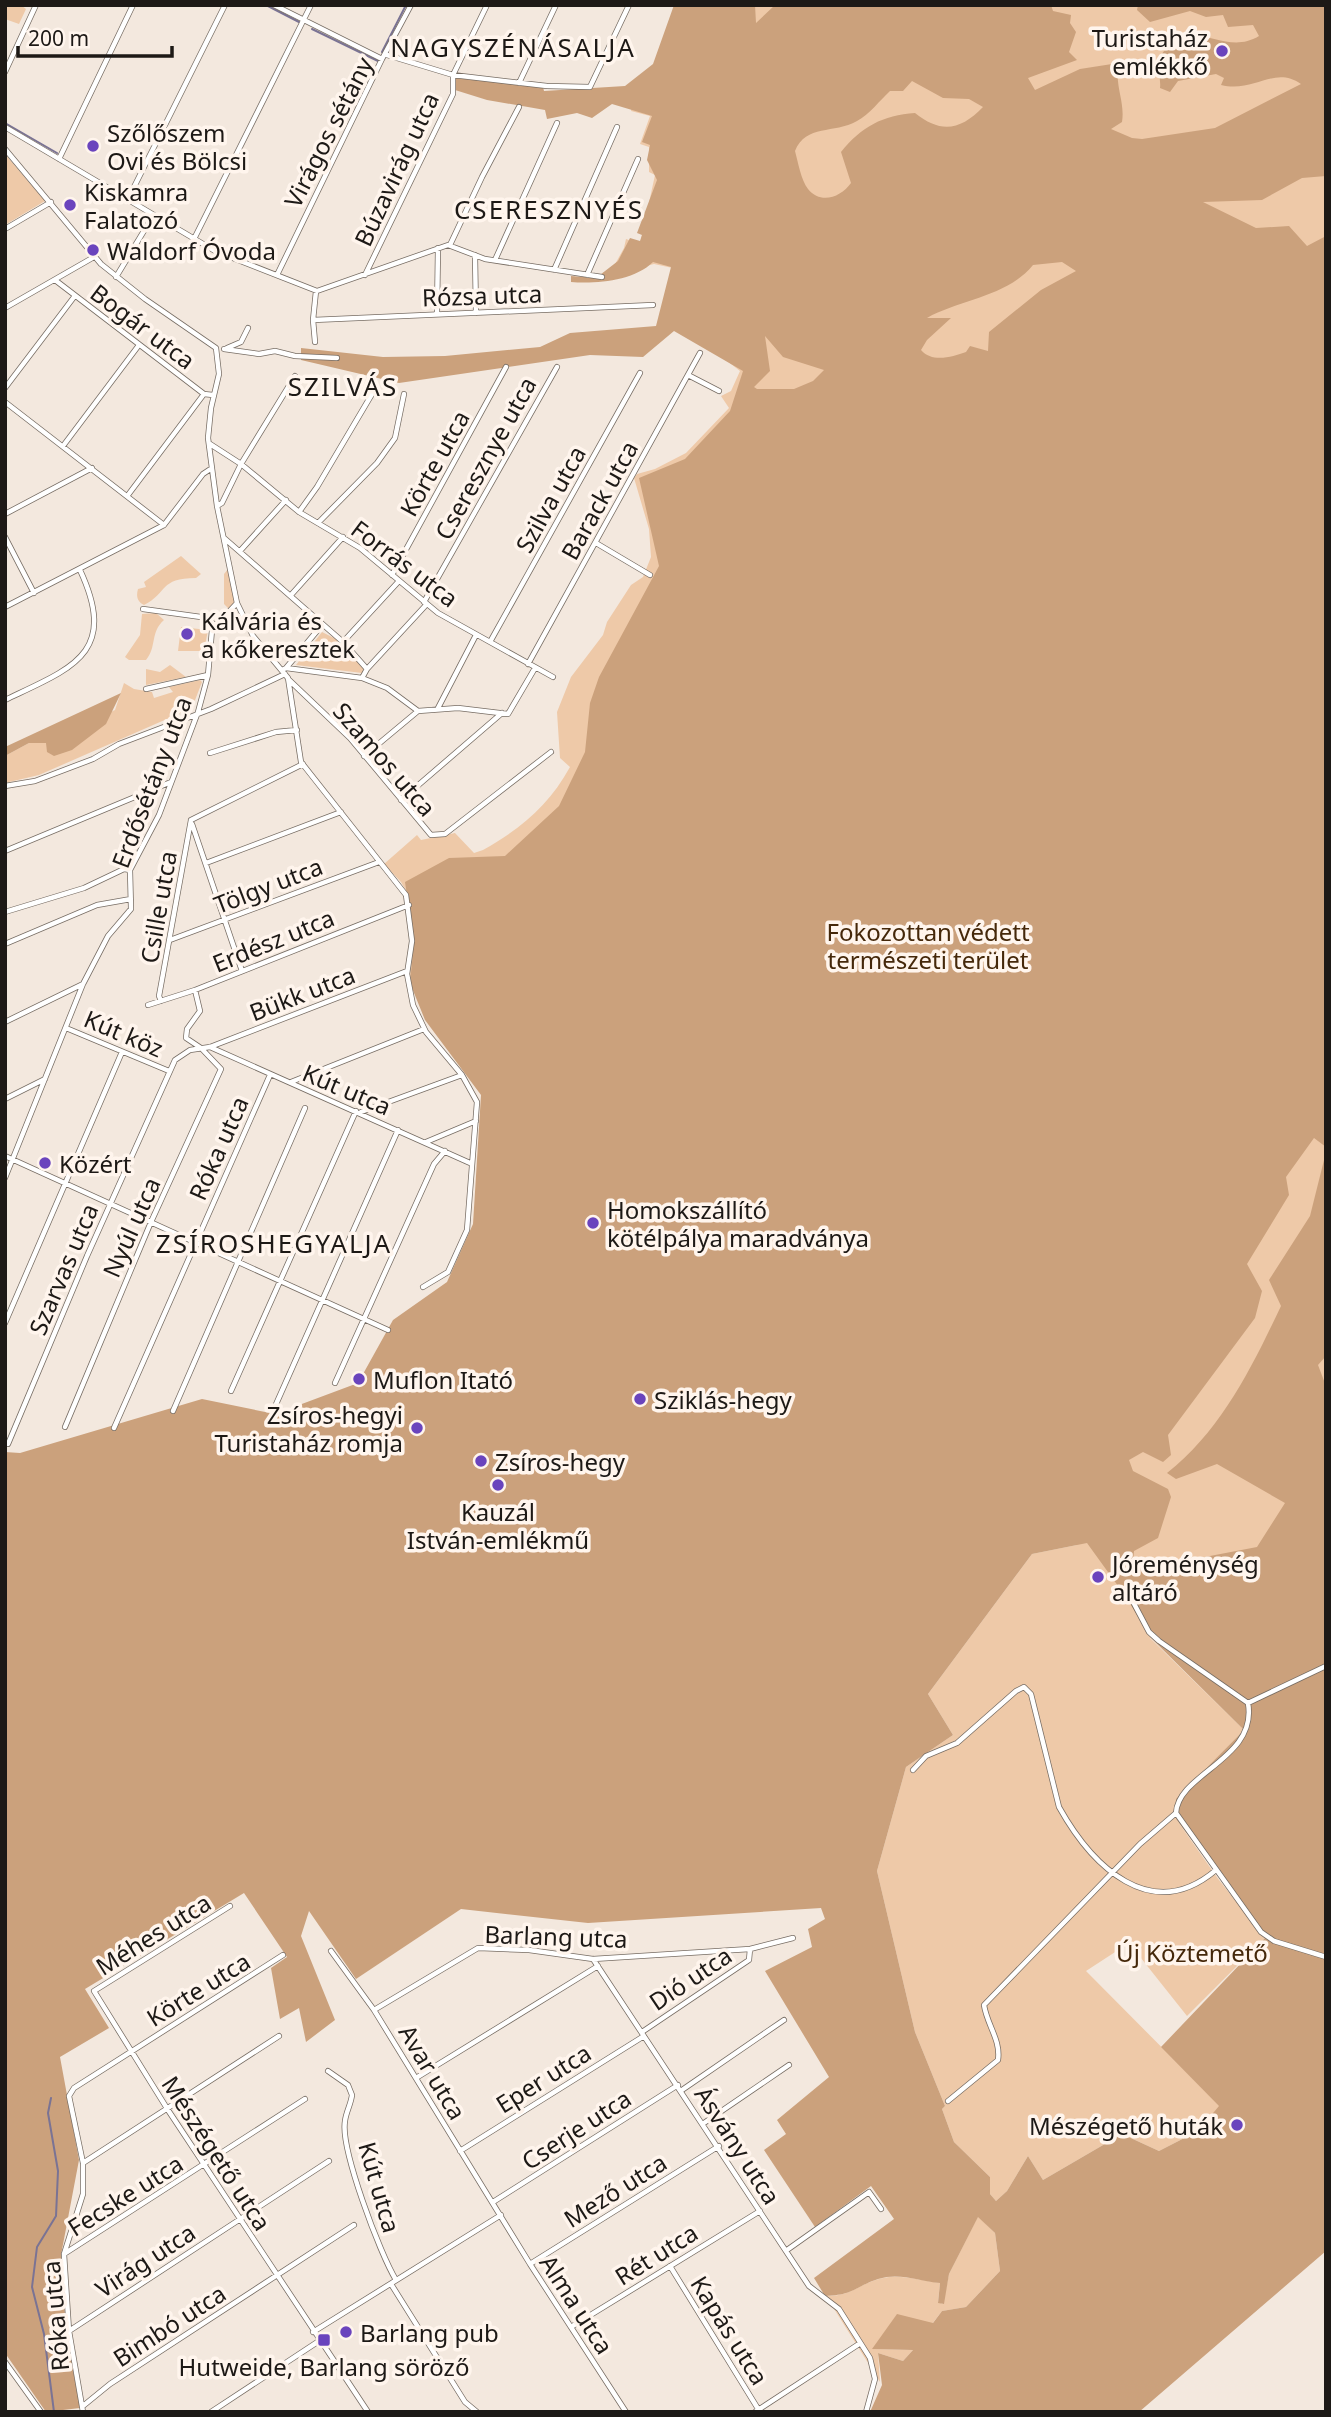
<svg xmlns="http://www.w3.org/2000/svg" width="1331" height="2417" viewBox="0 0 1331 2417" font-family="'Noto Sans',sans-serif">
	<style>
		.green { fill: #eec9a8 }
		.forest { fill: #cba17c; fill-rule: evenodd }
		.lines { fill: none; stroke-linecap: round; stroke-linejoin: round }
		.stream { stroke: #7a7394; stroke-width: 2 }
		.street-casing { stroke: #776d64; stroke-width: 6 }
		.street { stroke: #fff; stroke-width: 4.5 }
		.poi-dot { fill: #6a44bd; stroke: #fff5ed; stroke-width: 2.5 }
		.labels { text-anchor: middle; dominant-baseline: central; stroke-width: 7; stroke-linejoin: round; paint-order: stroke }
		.poi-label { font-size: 24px; fill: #1d1916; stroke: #fff5ed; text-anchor: start }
		.street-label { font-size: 24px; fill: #1d1916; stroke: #fff5ed }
		.park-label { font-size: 24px; fill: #45280a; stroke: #fff5ed }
		.neighbourhood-label { font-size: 26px; letter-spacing: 2px; fill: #1d1916; stroke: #fff5ed }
	</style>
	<rect width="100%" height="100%" fill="#f3e8de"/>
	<!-- green -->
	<path class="green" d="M5,5h16l5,4 -7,15 -14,-5z
		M679,5h647v1510l-176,123 94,92 -67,69 -1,20 43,61 46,58 -78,78 -58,-73 -43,28 134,135 -22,25 -39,20 -37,-17 -79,46 -15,-24 -21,35 -11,10 -6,-7v-17l-36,-35 -12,-33 3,-3 -30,-74 -38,-161 29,-104 47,-32 -25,-41 104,-140 45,-9 -602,-321 7,-130 -67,-101 -7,-23 7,-30 -3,-39 -11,-19 -17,-18 33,-29 4,5 34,-7 19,20 9,-3c39,-22 66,-45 87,-83l-10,-9 -3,-46 14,-35 32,-42 4,-13 24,-37 12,-8 8,-20 -2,-28 -15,-51 3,-4 18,-5 31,-16 43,-45 -8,-12 10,-5 9,-20 -18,-14 -31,-85 -37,-8 -24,6 -16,-4 10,-18 2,-9 14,5 15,-69 -6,-3v-25l-9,-3 10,-28 -19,-5 2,-10 20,-29z
		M5,154l40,47 -40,24z
		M181,556l20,18 -5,4c-37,0 -28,15 -52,27 -7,-4 -8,-9 -6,-16l8,-2 -2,-5z
		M228,569l8,33 -6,8 -6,-6v-30z
		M156,613l8,7c-14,12 -7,27 -18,40h-17l-4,-3 15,-22 2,-21z
		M181,627l27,3 -4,21h-26z
		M322,632l14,7 28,30 -2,4 -66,-8z
		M170,665l16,12 -40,8v-16l14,3z
		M200,680l2,2 -10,26 -153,67 -34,8v-27l24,-13h17l69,-33 9,-27 10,6 18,3 2,6 19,-6 -4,-5z
		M978,2216l17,17 5,38 -34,36 -24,4 -10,13 -35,-9 -24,34 40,1 -10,11 -25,-8 2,29 -54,-86c25,0 31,-11 53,-17 21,-6 41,2 61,4l-2,19 5,2 6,-30z"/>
	<!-- forest -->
	<path class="forest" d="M674,5h81l1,18 19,-18h276l2,6 18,4 -1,8 6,9 -7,20 8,8 -49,18 7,12 45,-21 32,-5 6,6c-2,18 7,33 4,52l-11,7 21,9 10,1 73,-11 86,-44c-27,-19 -46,9 -80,1l3,-7 -8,-4 -38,7 -8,11 -10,-4c1,-8 -2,-16 -2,-23 2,-16 21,-31 36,-30 22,2 42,15 65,1l-6,-11 -25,2 -5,-12 -17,2 -16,-6 -40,11 -13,-12 1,-5h188v171l-24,2 -40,22 -59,2 53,26 33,-2 18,20 19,-10v911l-12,-9 -28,39 3,18 -42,69 15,27 -7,27 -87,117 3,20 -8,7 -20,-10 -14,8 4,11 35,18 3,8 -13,41 -24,13 -1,12 9,6 115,-22 28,-44 -68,-39 -41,15 -9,-6c54,-42 85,-106 114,-167l-12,-26 41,-64 16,-64v204l-8,9 8,21v865l-187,161h-269l12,-27 -4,-32 25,8 10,-11 -41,-1 25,-35 36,9 9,-12 24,-4 34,-36 -5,-38 -17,-16 -29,57 -5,30 -6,-1 2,-20c-21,-2 -41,-11 -62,-4 -24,8 -24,16 -53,17l-11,-18 80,-59 -23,-33 -56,41 -51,-77 22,-16 -9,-14 52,-43 -64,-106 47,-24 -4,-18 17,-10 -4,-11 -233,15 -127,-14 -105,70 -47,-68 -8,25 34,84 -29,22 -7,-34 -19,11 -9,-51 16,-11 -43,-64 -159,96 24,39 -49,29 19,103 -18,95 5,76 14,77 -34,4 -41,-59v-901l15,1 182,-54 73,15 83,-31 35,-63 54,-38 26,-58 8,-129 -56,-75 -15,-37 4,-42 -9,-59 44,-24 56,-2 54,-50 26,-54 5,-49 9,-26 60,-111 -20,-88 46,-19 45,-48 13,-40 -69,-40 -31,26 -53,-2 -191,28 -98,-23v-12l82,9 62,-1 95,-9 30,-14 86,-7 15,-59 -18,-5c-19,19 -57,22 -82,20v-6l25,2 22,-17 12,-23 10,3 2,-6 -5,-2 20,-53 -10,-20 3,-15 -8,-3 10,-26 -40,-12 -20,14 -15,-5 -30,6 -2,-9 -58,-10 -32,-10 1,-12 87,9 1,4 81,-5 28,-22zM912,81l31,17 26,1 14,8c-22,23 -42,27 -68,6 -32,2 -54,14 -74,39l10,31c-10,14 -30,22 -43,6 -7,-9 -10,-27 -13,-38 11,-27 39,-17 62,-30 12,-6 23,-21 33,-30h13zM1062,262l14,9 -35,19 -52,42 -1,19 -18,-5 -4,6c-14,5 -34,11 -45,-2l6,-10 24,-22h-24c34,-19 80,-21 106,-53zM765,336l18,21 41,13 -11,11 -19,8h-37l-3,-2 16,-16zM1087,1543l39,54 24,40 94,93 -68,69v20l89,119 -104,109 58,59 -21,25 -39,20 -37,-17 -79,46 -15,-24 -21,35 -11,10 -6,-7v-17l-36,-35 -12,-33 3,-3 -30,-74 -38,-161 29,-104 47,-32 -25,-41 104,-140z
		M121,693l-15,31 -34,26 -18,6 -7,-4 -1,-9h-17l-24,13v-9z"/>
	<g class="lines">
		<!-- stream -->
		<path class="stream" d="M266,5l33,17
			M312,29l66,32
			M382,52l24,-47
			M5,123l52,30
			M51,2098l-3,15 10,58 -2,45 -19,31 -5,40 12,47 10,78"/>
		<defs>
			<path id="street" d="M274,5l108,54
				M387,55l66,20 94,11 43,1 39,-82
				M5,72l31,-67
				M519,83l37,-78
				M5,127l210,124 102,40 131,-46 37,14 117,18
				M5,149l96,115 44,35 71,49 3,26 -8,34 -3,30 9,68 20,97 16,33 35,42 13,84 105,133 6,46 -5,33 6,31 13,27 36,43 15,27 -10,128 -19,42 -25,15
				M59,159l74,-154
				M127,201l98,-196
				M5,229l46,-27
				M194,239l117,-234
				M450,245l32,-68 37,-70
				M475,255l1,58
				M495,260l62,-137
				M554,270l63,-143
				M277,275l105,-216 29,-54
				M365,275l88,-181v-19l34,-70
				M587,275l51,-116
				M116,277l37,-61
				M55,280l149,114 9,1
				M5,308l89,-51
				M437,313l1,-65
				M313,320l340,-15
				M315,342l-2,-22 3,-29
				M227,348l14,-6 7,-14
				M224,349l35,5 16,-3 20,5 42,2
				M688,375l31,16
				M5,388l69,-91
				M5,402l159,123
				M210,444l31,20 58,48 61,36 78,65 115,64
				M63,446l76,-101
				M128,495l76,-101
				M217,506l5,-3 19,-39 54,-88
				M299,512l18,-25 58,-98
				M5,514l87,-46
				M318,523l59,-60 18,-25 9,-44
				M5,537l29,56
				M224,538l119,104 24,27 -5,9
				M596,543l54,32
				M240,551l46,-51
				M392,575l114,-208
				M291,595l52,-58
				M424,602l133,-235
				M5,607l159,-82 39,-51 9,-6
				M143,609l58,8 9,3 4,5
				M343,642l56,-61
				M490,642l150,-269
				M528,664l172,-311
				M286,668l36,-43
				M367,669l59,-64
				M282,670l4,-2 76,10 25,10 31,23 40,-3 50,6 27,-46
				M288,679l62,59 81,97 14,-1 106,-82
				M146,689l62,-14
				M5,700c67,-32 114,-46 75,-130
				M438,708l38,-73
				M210,753l66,-21 21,-2
				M364,756l54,-45
				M5,786l30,-5 58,-22 26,-15 92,-35 74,-35
				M401,800l101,-87
				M191,820l112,-56
				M192,824l50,147
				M5,851l166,-69
				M206,863l135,-51
				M5,912l79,-24 40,-19 6,1
				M170,940l209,-78
				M5,944l92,-39 34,-6
				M161,1001l-2,-5 32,-176
				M148,1005l47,-15 214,-85
				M5,1022l78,-38
				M66,1028l103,43
				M210,1047l260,116
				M291,1082l133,-53
				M5,1099l40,-20
				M361,1112l101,-37
				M426,1142l50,-21
				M5,1156l383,174
				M5,1178l78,-194 25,-48 23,-27 -1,-39 29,-55 39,-103 10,-37 4,-45 25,-27
				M5,1323l117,-271
				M335,1383l99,-219 11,-13
				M231,1391l125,-280
				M173,1411l132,-303
				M273,1411l125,-281
				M65,1427l86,-205 70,-153 -20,-21 -15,-10 1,-9 13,-18 -5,-21
				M114,1428l156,-353
				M8,1444l79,-188 88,-196 15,-10 20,-3 197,-76
				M1130,1596l19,36 10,9 89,62c10,56 -70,70 -72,110l85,119 13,9 52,16
				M1248,1703l78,-37
				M913,1770l13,-14 31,-13 59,-52 8,-4 7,7 28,113c33,59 92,118 157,63
				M230,1906l-136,85 74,119 200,302
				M331,1951l43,59 156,254 96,148
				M593,1959l216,327 30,23 31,49 5,21 -9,33
				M374,2010l104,-62 51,2 64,9 157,-10 43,-11
				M642,2032l107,-72 1,-11
				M328,2071l20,14 4,10c-1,9 -6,17 -7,26 -5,27 35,133 51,159
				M416,2078l182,-112
				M682,2090l102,-70
				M948,2101l50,-41c3,-20 -11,-35 -14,-55l156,-161 36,-31
				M704,2123l85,-58
				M460,2151l184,-115
				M83,2163l196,-127
				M493,2202l185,-117
				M787,2250l82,-58 12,17
				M64,2254l241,-155
				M530,2264l189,-118
				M670,2266l90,146
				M391,2284l74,118 12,10
				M571,2327l189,-116
				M69,2331l260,-170
				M313,2332l188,-117
				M5,2362l36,50
				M83,2406l27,-22 244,-159
				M83,2412l-14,-81 -5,-77 19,-60v-31l-14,-67 5,-8 209,-133
				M211,2412l108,-71
				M755,2412l104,-68"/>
		</defs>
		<!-- street casing -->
		<use href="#street" class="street-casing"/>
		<!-- street -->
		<use href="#street" class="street"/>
	</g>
	<!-- markers -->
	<g class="poi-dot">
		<circle cx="1222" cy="51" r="7"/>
		<circle cx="93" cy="146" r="7"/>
		<circle cx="70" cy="205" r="7"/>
		<circle cx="93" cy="250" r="7"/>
		<circle cx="187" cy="634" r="7"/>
		<circle cx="45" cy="1163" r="7"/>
		<circle cx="593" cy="1223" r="7"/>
		<circle cx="359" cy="1379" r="7"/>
		<circle cx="640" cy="1399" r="7"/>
		<circle cx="417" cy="1428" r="7"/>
		<circle cx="481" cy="1461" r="7"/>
		<circle cx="498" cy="1485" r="7"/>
		<circle cx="1098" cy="1577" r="7"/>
		<circle cx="1237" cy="2125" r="7"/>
		<circle cx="346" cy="2332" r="7"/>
		<rect x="317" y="2333" width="14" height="14" rx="3.5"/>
	</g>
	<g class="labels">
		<!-- poi labels -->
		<g class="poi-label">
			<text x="1208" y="37" text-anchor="end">Turistaház<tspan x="1208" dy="28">emlékkő</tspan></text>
			<text x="107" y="132">Szőlőszem<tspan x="107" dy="28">Ovi és Bölcsi</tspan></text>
			<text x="84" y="191">Kiskamra<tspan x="84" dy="28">Falatozó</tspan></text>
			<text x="107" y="250">Waldorf Óvoda</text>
			<text x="201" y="620">Kálvária és<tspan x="201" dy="28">a kőkeresztek</tspan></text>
			<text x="59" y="1163">Közért</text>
			<text x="607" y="1209">Homokszállító<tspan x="607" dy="28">kötélpálya maradványa</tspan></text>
			<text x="373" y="1379">Muflon Itató</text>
			<text x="654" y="1399">Sziklás-hegy</text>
			<text x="403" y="1414" text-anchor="end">Zsíros-hegyi<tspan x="403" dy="28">Turistaház romja</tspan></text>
			<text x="495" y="1461">Zsíros-hegy</text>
			<text x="498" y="1511" text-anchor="middle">Kauzál<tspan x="498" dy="28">István-emlékmű</tspan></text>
			<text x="1112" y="1563">Jóreménység<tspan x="1112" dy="28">altáró</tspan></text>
			<text x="1223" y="2125" text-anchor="end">Mészégető huták</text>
			<text x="360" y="2332">Barlang pub</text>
			<text x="324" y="2366" text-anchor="middle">Hutweide, Barlang söröző</text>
		</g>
		<!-- street labels -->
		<g class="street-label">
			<text transform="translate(328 132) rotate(-63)">Virágos sétány</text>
			<text transform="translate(396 169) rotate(-65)">Búzavirág utca</text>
			<text transform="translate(482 295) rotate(-2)">Rózsa utca</text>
			<text transform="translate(143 326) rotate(37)">Bogár utca</text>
			<text transform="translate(485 458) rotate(-61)">Cseresznye utca</text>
			<text transform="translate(434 463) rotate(-61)">Körte utca</text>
			<text transform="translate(550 499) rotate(-61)">Szilva utca</text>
			<text transform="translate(599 500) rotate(-61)">Barack utca</text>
			<text transform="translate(405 563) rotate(37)">Forrás utca</text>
			<text transform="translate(385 759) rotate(49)">Szamos utca</text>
			<text transform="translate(151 782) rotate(-69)">Erdősétány utca</text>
			<text transform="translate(268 885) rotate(-21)">Tölgy utca</text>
			<text transform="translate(158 907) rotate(-80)">Csille utca</text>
			<text transform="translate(273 940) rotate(-22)">Erdész utca</text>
			<text transform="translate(302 993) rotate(-21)">Bükk utca</text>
			<text transform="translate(124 1033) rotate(23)">Kút köz</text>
			<text transform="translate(347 1089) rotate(23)">Kút utca</text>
			<text transform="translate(218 1148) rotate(-66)">Róka utca</text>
			<text transform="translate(131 1227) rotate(-66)">Nyúl utca</text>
			<text transform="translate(63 1269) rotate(-67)">Szarvas utca</text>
			<text transform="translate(153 1934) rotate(-32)">Méhes utca</text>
			<text transform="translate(556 1936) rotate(2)">Barlang utca</text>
			<text transform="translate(690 1978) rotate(-34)">Dió utca</text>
			<text transform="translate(198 1989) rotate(-32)">Körte utca</text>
			<text transform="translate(433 2072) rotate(59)">Avar utca</text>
			<text transform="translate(543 2078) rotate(-32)">Eper utca</text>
			<text transform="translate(576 2129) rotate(-33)">Cserje utca</text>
			<text transform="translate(738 2145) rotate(57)">Ásvány utca</text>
			<text transform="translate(217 2153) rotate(57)">Mészégető utca</text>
			<text transform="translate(380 2187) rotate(74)">Kút utca</text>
			<text transform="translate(615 2190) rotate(-32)">Mező utca</text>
			<text transform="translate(125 2195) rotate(-32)">Fecske utca</text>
			<text transform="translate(656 2254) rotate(-32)">Rét utca</text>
			<text transform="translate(145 2260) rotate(-33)">Virág utca</text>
			<text transform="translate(577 2304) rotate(57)">Alma utca</text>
			<text transform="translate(55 2316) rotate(-95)">Róka utca</text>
			<text transform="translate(169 2325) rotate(-33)">Bimbó utca</text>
			<text transform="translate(730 2330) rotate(58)">Kapás utca</text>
		</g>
		<!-- park labels -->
		<g class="park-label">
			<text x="928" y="931">Fokozottan védett<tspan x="928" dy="28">természeti terület</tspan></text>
			<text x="1192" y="1952">Új Köztemető</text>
		</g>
		<!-- neighbourhood labels -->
		<g class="neighbourhood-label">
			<text x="513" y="47">NAGYSZÉNÁSALJA</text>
			<text x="549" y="209">CSERESZNYÉS</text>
			<text x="343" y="386">SZILVÁS</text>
			<text x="274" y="1243">ZSÍROSHEGYALJA</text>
		</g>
	</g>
	<!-- border -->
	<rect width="1331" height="2417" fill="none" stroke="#1d1916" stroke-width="14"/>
	<!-- scale -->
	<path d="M18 46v10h154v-10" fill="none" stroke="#1d1916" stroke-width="3.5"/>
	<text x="28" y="46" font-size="21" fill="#1d1916" stroke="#fff5ed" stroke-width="5" paint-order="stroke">200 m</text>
</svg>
